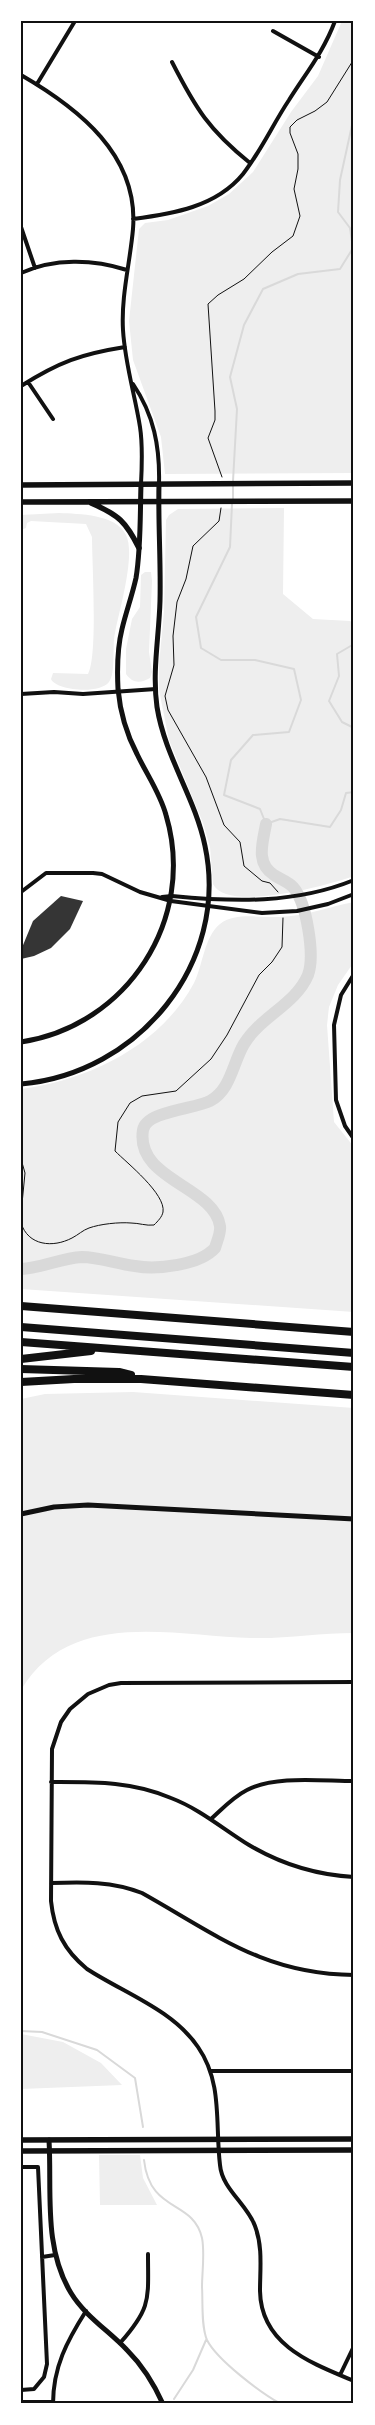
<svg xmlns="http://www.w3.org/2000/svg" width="375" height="2425" viewBox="0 0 375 2425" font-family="'IBM Plex Sans',sans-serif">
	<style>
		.green { fill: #eee }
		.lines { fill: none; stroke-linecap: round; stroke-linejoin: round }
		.stream { stroke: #d9d9d9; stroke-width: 2 }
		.river { stroke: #d9d9d9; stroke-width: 12 }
		.building { fill: #353535 }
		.path { stroke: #111; stroke-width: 1 }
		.minor { stroke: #111; stroke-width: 4 }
		.tertiary { stroke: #111; stroke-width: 5 }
		.secondary { stroke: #111; stroke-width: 5.5 }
		.motorway { stroke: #111; stroke-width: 8 }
		.neatline { fill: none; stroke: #111; stroke-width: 2 }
	</style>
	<rect width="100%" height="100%" fill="#fff"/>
	<!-- green -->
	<path class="green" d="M342,21h12v452l-189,1 -4,-37 -28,-77 -4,-39 10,-92 6,-6 23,-3 40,-14 21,-12 24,-22 38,-60 27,-36z
		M284,508l-1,86 30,25 37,2 4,3v252c-25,9 -127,37 -141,8l-3,-37 -7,-24 -34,-83 -10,-50v-25l5,-54 2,-91 3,-5 9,-6z
		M59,513c20,1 57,1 67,22 10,20 -7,76 -11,98 -3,12 1,40 -6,49 -10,13 -54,8 -58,-3l2,-6 35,1c10,-17 4,-112 4,-137l-6,-13 -55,-3 -4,2 -1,5 -5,2v-15z
		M145,572h6l1,9 -3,71 3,20 -2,6c-9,5 -17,6 -24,-4v-25l6,-30 8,-12 1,-32z
		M354,902v60l-16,23 -9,22 -2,18 7,97 20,25v165l-333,-23v-200c68,-9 139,-43 173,-106 9,-18 10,-46 26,-59 15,-12 41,-6 59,-7 27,-1 49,-10 75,-15z
		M133,1392l221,16v225c-34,0 -69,6 -103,5 -78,-2 -181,-30 -230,52v-291l24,-5z
		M21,2034l42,8 38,21 21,22 -101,4z
		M99,2155h41l3,23 14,27h-57z"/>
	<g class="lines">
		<!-- stream -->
		<path class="stream" d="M233,481l4,-72 -7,-32 14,-52 19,-36 35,-15 42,-5 13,-21 -3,-20 -12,-16 2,-32 14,-64
			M233,499v-13
			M232,504l-2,43 -34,70 5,31 20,12h34l39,9 7,31 -12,32 -36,3 -22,25 -7,35 36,14 6,15 14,-5 50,8 11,-17 5,-17 8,-1
			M354,644l-17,10 2,22 -10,25 13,21 12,6
			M21,2031l21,1 55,18 38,28 8,49
			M144,2160c6,54 49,39 58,78 3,15 0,34 0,49 1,16 -1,39 5,53 10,20 54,53 74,64
			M174,2399l19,-29 13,-30"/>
		<!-- river -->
		<path class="river" d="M21,1269c21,-1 40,-11 61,-12 17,0 35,7 53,9 22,4 65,-1 80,-18 2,-7 6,-15 5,-22 -6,-40 -85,-46 -77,-96 3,-19 52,-21 67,-29 21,-11 23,-39 34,-57 16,-27 52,-40 64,-69 7,-19 -1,-72 -15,-88 -4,-5 -13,-8 -19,-12 -19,-12 -11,-33 -8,-51"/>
	</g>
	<!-- building -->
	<path class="building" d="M61,896l22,5 -13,28 -19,19 -17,8 -13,3v-9l12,-29z"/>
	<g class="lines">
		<!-- path -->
		<path class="path" d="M222,477l-14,-39 7,-18v-9l-7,-107 10,-9 26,-16 28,-27 21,-16 7,-20 -6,-27 4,-20v-15l-8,-21v-6l7,-7 18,-9 12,-9 27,-43
			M221,508l-2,13 -26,25 -7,33 -9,23 -4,34 1,29 -9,31 3,14 38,67 18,48 16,17 4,24 18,15 8,2 8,9
			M21,1159l4,14 -4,41
			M21,1223c7,23 32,25 51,15 6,-3 11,-8 17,-10 11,-4 30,-6 42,-5 8,0 15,3 23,2 4,-4 8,-8 9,-13 3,-18 -36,-49 -48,-61l3,-29 12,-19 12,-7 34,-5 35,-32 16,-24 32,-60 13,-13 10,-15 1,-29"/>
		<!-- minor -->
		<path class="minor" d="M273,31l46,26
			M172,62c24,47 37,68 78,101
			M21,75c57,33 118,80 112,154 -3,34 -12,67 -10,101 2,34 12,65 17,97 3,19 2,38 1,57
			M37,84l38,-63
			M133,219c39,-5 83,-12 110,-45 18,-23 30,-50 46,-74 17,-27 35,-49 46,-79
			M21,227l14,41
			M21,273c33,-15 72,-14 106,-3
			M28,382l25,37
			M133,384c21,31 27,63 26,100
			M21,386c38,-24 60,-32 104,-39
			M21,694l33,-2 29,2 73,-5
			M21,892l25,-19h47l9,1 38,18 31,9 91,12 35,-2 31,-7 26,-10
			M162,897l10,-1c62,6 123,8 182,-16
			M354,974l-13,21 -7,30 2,75 9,26 9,13
			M354,1682l-233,1 -12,2 -21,9 -18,15 -9,13 -9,27 -1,152c3,29 13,49 36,68 37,24 86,41 111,78 25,36 17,77 22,118 2,24 27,39 35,61 8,21 5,43 5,65 1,54 51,72 94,90
			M51,1782c42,0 81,-1 120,16 29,11 52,31 78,47 32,19 68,30 105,32
			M211,1819c11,-10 22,-22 36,-29 28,-15 75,-9 107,-9
			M51,1883c32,-1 61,-2 91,10 75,42 122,81 212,82
			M210,2071h144
			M21,2167h17l9,197 -3,13 -10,12 -13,1
			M42,2257l13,-2
			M120,2343c32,-36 28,-44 28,-89
			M340,2375l14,-29
			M21,2402h32
			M53,2404c0,-37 14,-63 33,-93"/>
		<!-- tertiary -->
		<path class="tertiary" d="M21,1042c106,-16 176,-123 145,-227 -6,-22 -19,-40 -29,-61 -10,-19 -17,-43 -19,-65 -1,-20 -1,-40 4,-60 4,-17 10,-33 14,-51 5,-30 4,-63 5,-94
			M21,1084c117,-10 209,-121 184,-238 -10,-49 -40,-89 -48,-139 -5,-36 2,-70 3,-106 1,-39 -2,-78 -1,-117
			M21,1514l33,-7 34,-2 266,14
			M49,2140c3,51 -6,107 22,153 14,23 38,38 56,57 15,15 27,34 36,54"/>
		<!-- secondary -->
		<path class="secondary" d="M21,485l333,-2
			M21,502l333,-1
			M91,503c28,12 35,19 48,45
			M21,2140l333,-1
			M21,2151l333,-1"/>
		<!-- motorway -->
		<path class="motorway" d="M21,1306l333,26
			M21,1327l333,26
			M21,1342l333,25
			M21,1359l70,-8
			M21,1369l98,3 12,3
			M21,1382l53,-3h67l213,16"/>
	</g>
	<!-- border -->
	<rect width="375" height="2425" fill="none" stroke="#ffffff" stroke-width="45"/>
	<rect x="22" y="22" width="330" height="2380" class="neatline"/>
</svg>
